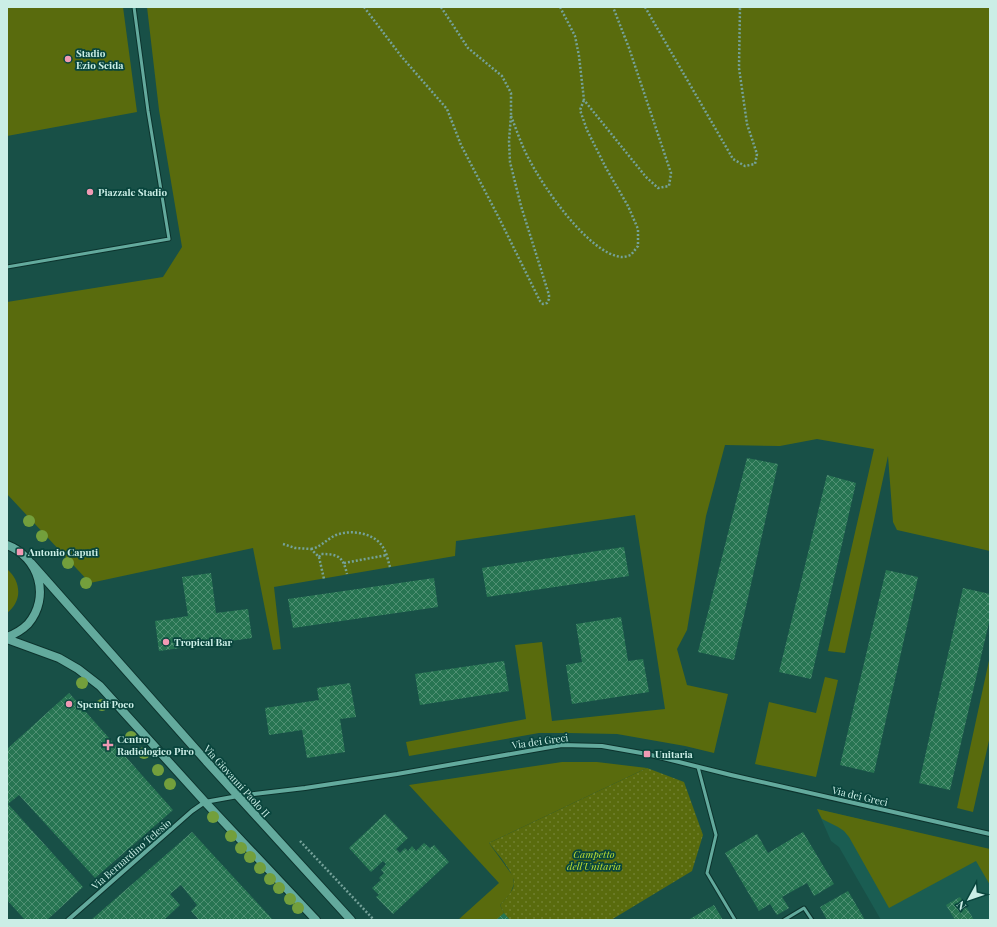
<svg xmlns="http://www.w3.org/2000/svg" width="997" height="927" viewBox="0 0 997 927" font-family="'Playfair Display',serif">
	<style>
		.built { fill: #1a5d52 }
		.grass { fill: #596b0d }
		.park { fill: url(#park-dots) }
		.building { fill: url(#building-cross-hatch) }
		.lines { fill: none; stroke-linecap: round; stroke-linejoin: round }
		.lane-casing { stroke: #0c332d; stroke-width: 5 }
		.street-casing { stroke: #0c332d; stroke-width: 6 }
		.secondary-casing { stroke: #0c332d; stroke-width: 10 }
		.path { stroke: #75a29a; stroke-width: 2.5; stroke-dasharray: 2 2; stroke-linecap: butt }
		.lane { stroke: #63aa9d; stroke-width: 3 }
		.street { stroke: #63aa9d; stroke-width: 4 }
		.secondary { stroke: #63aa9d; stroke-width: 8 }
		.tree { fill: #739f3c }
		.poi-dot { fill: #f19ab4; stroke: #09453d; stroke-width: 1.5 }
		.labels { text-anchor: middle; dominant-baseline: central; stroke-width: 3.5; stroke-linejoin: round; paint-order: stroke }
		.poi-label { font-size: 10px; font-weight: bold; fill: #cbeee6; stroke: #09453d; text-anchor: start }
		.street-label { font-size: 10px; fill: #cbeee6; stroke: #09453d }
		.park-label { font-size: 10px; font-style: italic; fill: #bddf33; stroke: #09453d }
	</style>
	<defs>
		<pattern id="park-dots" width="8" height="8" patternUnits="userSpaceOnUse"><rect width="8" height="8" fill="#596b0d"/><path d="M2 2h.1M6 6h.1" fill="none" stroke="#708030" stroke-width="1.8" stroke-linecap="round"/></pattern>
		<pattern id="building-cross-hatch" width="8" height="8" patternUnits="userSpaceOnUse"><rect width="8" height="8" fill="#277552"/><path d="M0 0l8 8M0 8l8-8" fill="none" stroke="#4f9073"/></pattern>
	</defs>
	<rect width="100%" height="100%" fill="#185047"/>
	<!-- built -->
	<path class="built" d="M817,809l173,41v70h-109l-42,-73 -8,-6z"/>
	<!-- grass -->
	<path class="grass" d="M7,7h116l14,105 -130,24z
		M147,7h843v544l-93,-21 -4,-8 -5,-66 -43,197 -17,-2 46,-202 -57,-10 -37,7 -55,-1 -19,71 -19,114 -10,19 10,36 41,9 -14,59 -29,-7 -68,-12 -49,-1h-29l-130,23 -3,-14 120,-23 -11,-74 27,-3 10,79 113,-12 -30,-194 -179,26 -1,15 -181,31 7,62 -8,1 -20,-102 -163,35 -83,-89v-192l156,-25 19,-30 -23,-137z
		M7,569c14,12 16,32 0,44z
		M990,656v80l-17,76 -16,-4z
		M825,677l13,3 -22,97 -61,-13 14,-62 47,11z
		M562,762h35l50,6 -158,75 24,33 1,8 -4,10 -10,11 4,8 -8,7h-38l41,-37 -90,-98z
		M817,809l173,40v36l-14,-24 -87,47 -40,-71 -5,-6 -6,-4 -16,-8z"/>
	<!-- park -->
	<path class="park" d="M647,768l37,14 19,53 -11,36 -81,49h-115l8,-7 -4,-8c5,-6 13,-13 14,-21 1,-11 -18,-32 -25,-41z"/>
	<!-- building -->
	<path class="building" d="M747,458l31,6 -44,196 -36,-8z
		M827,475l29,8 -45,196 -32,-7z
		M624,547l5,29 -142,21 -5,-29z
		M886,570l32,7 -44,196 -34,-8z
		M211,573l5,40 32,-4 4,29 -93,13 -4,-30 33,-5 -6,-39z
		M434,578l4,29 -145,21 -5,-29z
		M963,588l27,6v24l-40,172 -31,-7z
		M621,617l7,44 15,-2 6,33 -77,12 -6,-39 16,-3 -6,-38z
		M504,661l5,30 -89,14 -5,-31z
		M350,683l6,34 -16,2 5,33 -38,6 -5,-28 -33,5 -4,-27 54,-8 -2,-12z
		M69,693l104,117 -78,68 -76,-83 -11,9 75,83 -36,33h-22l-18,-20v-151z
		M385,814l23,24 -12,11 4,4 5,-5 3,3 4,-5 4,5 8,-8 6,5 4,-3 15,17 -56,52 -17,-17 3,-2 -7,-7 9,-8 -2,-2 5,-5 -3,-3 5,-6 -3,-3 -12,11 -22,-24z
		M192,832l81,88h-74l-8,-9 6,-6 -16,-20 -11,9 10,11 -16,15h-73z
		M803,832l31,52 -20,12 -7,-13 -25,14 7,11 -12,7 -7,-11 -11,7 -34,-58 32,-19 11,19z
		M848,891l17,29h-38l-7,-13z
		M960,897l14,23h-19l-9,-15z
		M714,905l9,15h-35z
		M504,913l6,7h-14z"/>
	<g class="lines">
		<defs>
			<path id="lane" d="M7,267l162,-28 -21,-128 -14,-104
				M698,767l18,68 -9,38 28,47
				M784,920l20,-12 8,12"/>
			<path id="street" d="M68,920l124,-109 13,-9 33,-6 67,-8 92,-14 165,-29 40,1 45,8 84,21 259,59"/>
			<path id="secondary" d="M7,545c32,12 44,52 21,79 -6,6 -13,10 -21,13
				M31,563l176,199 144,158
				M7,639l52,19 19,11 22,17 105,116 111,118"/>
		</defs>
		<!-- lane casing -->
		<use href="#lane" class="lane-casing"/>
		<!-- street casing -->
		<use href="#street" class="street-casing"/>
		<!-- secondary casing -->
		<use href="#secondary" class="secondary-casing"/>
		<!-- path -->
		<path class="path" d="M364,7l37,49 46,53 14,36 38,73 41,83 3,3 4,-1 2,-4v-4l-28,-89 -11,-44 -1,-21 2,-26v-22l-9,-17 -34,-28 -27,-41
			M560,7l15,29 4,20 5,44 62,77 12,11 11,-2 2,-13 -42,-125 -16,-41
			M645,7l88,152 12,7 10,-2 2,-10 -10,-30 -8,-56 1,-61
			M511,116c6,15 11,31 19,45 14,27 60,94 92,96 3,0 6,-1 9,-2l7,-9v-17l-10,-23 -22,-38 -19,-38 -7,-20 4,-10
			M283,544l12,4 16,1 8,8 5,22
			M311,549c10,-2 16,-10 25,-14 16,-6 40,-2 48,14 3,5 4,12 6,18
			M319,557l2,-3c18,0 22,3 26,20
			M344,563l43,-8
			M300,841l74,79"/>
		<!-- lane -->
		<use href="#lane" class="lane"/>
		<!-- street -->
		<use href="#street" class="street"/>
		<!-- secondary -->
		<use href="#secondary" class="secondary"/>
	</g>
	<!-- trees -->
	<g class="tree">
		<circle cx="29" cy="521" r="6"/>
		<circle cx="42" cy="536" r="6"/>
		<circle cx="68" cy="563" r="6"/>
		<circle cx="86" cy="583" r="6"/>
		<circle cx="82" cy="683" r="6"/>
		<circle cx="102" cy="705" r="6"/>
		<circle cx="131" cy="737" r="6"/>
		<circle cx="144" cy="753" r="6"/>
		<circle cx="158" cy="770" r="6"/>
		<circle cx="170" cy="784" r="6"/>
		<circle cx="213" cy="817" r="6"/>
		<circle cx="231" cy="836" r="6"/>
		<circle cx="241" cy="848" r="6"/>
		<circle cx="250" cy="857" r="6"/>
		<circle cx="260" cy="868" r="6"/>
		<circle cx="270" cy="879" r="6"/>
		<circle cx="279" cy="888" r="6"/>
		<circle cx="290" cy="899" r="6"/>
		<circle cx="298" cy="908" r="6"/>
	</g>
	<!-- markers -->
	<g class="poi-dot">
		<circle cx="68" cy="59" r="4"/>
		<circle cx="90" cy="192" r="4"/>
		<rect x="16" y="548" width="8" height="8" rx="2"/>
		<circle cx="166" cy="642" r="4"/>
		<circle cx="69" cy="704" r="4"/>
		<path d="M106 739h4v4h4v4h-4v4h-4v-4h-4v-4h4z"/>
		<rect x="643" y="750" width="8" height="8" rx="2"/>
	</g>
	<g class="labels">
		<!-- poi labels -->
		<g class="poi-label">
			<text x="76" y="53">Stadio<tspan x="76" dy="12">Ezio Scida</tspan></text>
			<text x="98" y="192">Piazzale Stadio</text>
			<text x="28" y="552">Antonio Caputi</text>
			<text x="174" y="642">Tropical Bar</text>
			<text x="77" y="704">Spendi Poco</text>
			<text x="117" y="739">Centro<tspan x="117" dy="12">Radiologico Piro</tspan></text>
			<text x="655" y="754">Unitaria</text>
		</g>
		<!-- street labels -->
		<g class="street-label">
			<text transform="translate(540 741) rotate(-8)">Via dei Greci</text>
			<text transform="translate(237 781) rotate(48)">Via Giovanni Paolo II</text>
			<text transform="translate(860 796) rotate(13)">Via dei Greci</text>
			<text transform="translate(131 854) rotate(-41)">Via Bernardino Telesio</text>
		</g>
		<!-- park labels -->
		<g class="park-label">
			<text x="594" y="854">Campetto<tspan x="594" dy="12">dell'Unitaria</tspan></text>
		</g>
	</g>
	<!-- border -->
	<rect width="997" height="927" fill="none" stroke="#cbeee6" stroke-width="16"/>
	<!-- north arrow -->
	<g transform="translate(969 899) rotate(230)" stroke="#09453d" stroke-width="3" paint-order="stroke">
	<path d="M0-3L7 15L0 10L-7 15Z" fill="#cbeee6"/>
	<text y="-6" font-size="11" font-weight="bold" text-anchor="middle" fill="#cbeee6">N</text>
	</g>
</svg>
